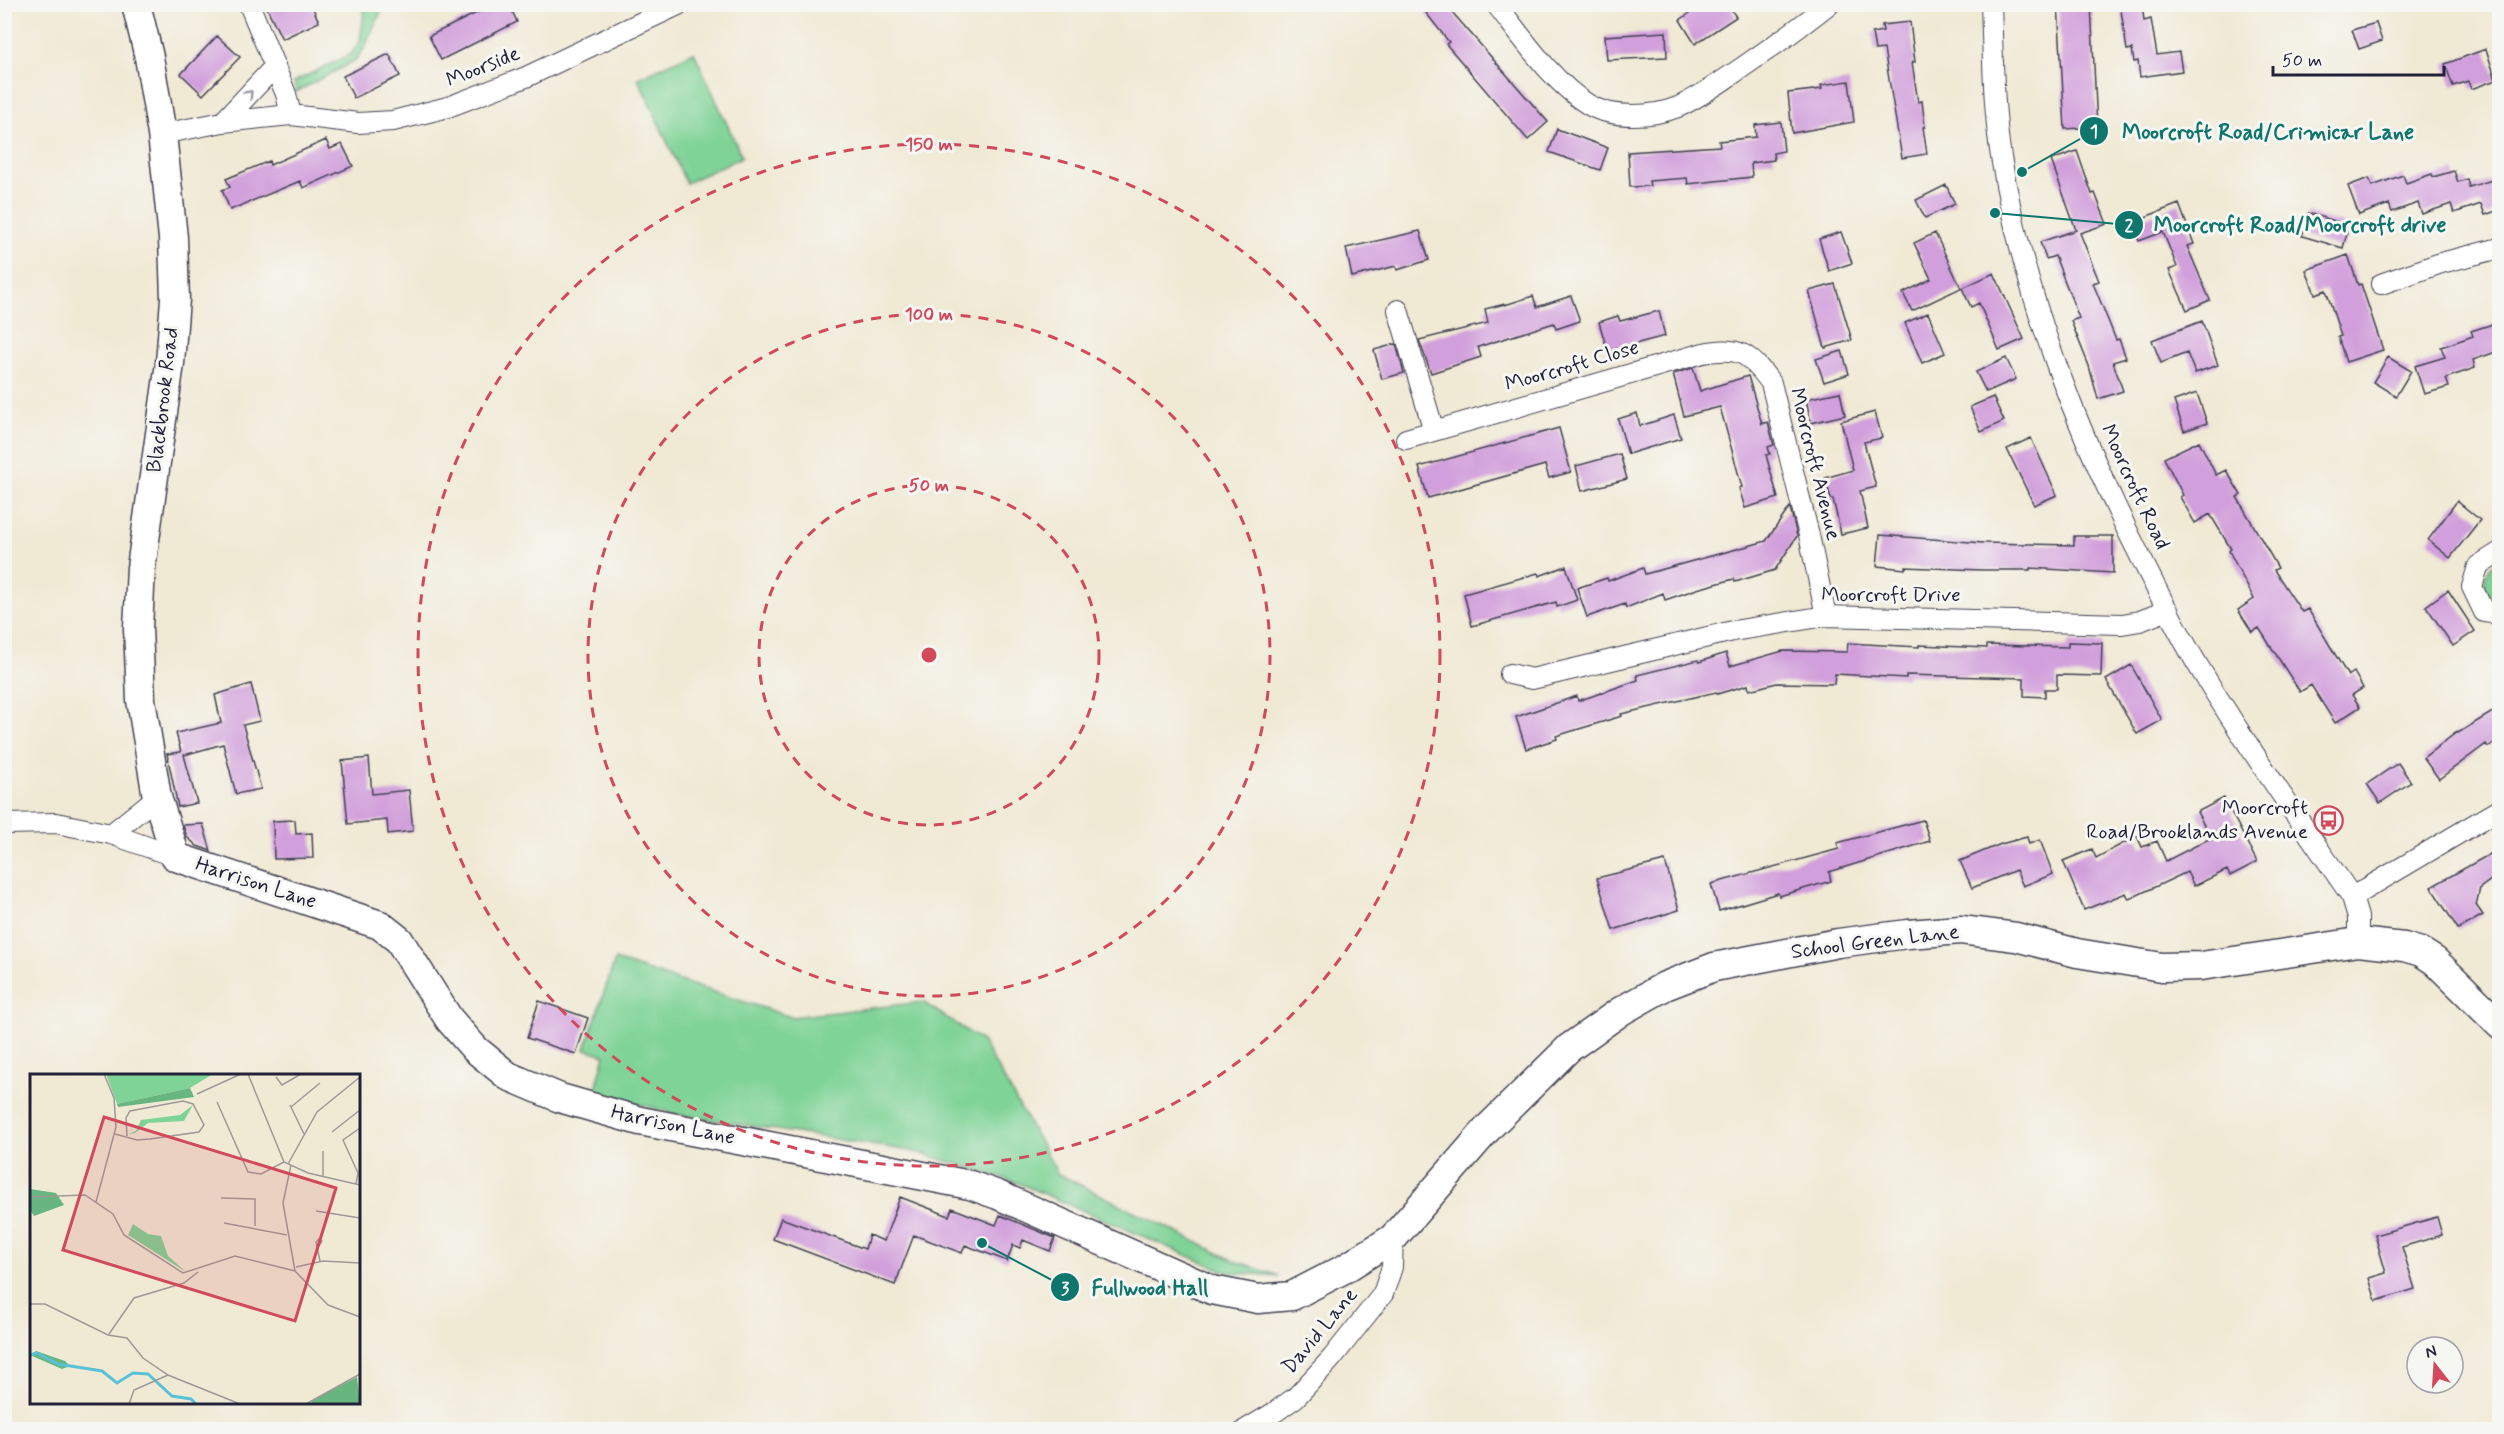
<svg xmlns="http://www.w3.org/2000/svg" width="2504" height="1434" viewBox="0 0 2504 1434" font-family="Mynerve,sans-serif">
	<style>
		.green { fill: #7fd396; stroke: #507a68; stroke-width: 1.5 }
		.building { fill: #d19fdb }
		.lines { fill: none; stroke-linecap: round; stroke-linejoin: round }
		.street-casing { stroke: #414052; stroke-width: 22 }
		.secondary-casing { stroke: #414052; stroke-width: 31 }
		.street { stroke: #fff; stroke-width: 20 }
		.secondary { stroke: #fff; stroke-width: 28 }
		.oneway { stroke: #9c9ca7 }
		.ring { fill: none; stroke: #d1495b; stroke-width: 3; stroke-dasharray: 10 8 }
		.labels { text-anchor: middle; dominant-baseline: central; stroke-width: 6; stroke-linejoin: round; paint-order: stroke }
		.street-label { font-size: 21px; fill: #22223b; stroke: #f6f6f2 }
		.poi-label { font-size: 21px; fill: #22223b; stroke: #f6f6f2; text-anchor: end }
		.inset-river { fill: none; stroke: #5ac2d6; stroke-width: 3 }
		.inset-road { fill: none; stroke: #9e9997; stroke-width: 1.5 }
		.view { fill: #d1495b; fill-opacity: 0.15; stroke: #d1495b; stroke-width: 3 }
		.inset-edge { fill: none; stroke: #22223b; stroke-width: 3 }
		.centre { fill: #d1495b; stroke: #f6f6f2; stroke-width: 3 }
		.ring-label { font-size: 18px; text-anchor: middle; font-weight: bold; fill: #d1495b; stroke: #f6f6f2; stroke-width: 6; stroke-linejoin: round; paint-order: stroke }
		.leader { fill: none; stroke: #0f766e; stroke-width: 2 }
		.callout-dot { fill: #0f766e; stroke: #f6f6f2; stroke-width: 2 }
		.mark-label { font-size: 18px; text-anchor: middle; font-weight: bold; fill: #fff }
		.callout-label { font-size: 22px; text-anchor: middle; font-weight: bold; fill: #0f766e; stroke: #f6f6f2; stroke-width: 6; stroke-linejoin: round; paint-order: stroke }
	</style>
	<rect width="100%" height="100%" fill="#f6f6f2"/>
	<filter id="ink" filterUnits="userSpaceOnUse"><feTurbulence type="fractalNoise" baseFrequency=".0167" numOctaves="2"/><feDisplacementMap in="SourceGraphic" scale="12" xChannelSelector="R" yChannelSelector="G"/><feConvolveMatrix kernelMatrix="1 2 1 2 8 2 1 2 1" color-interpolation-filters="sRGB"/></filter>
	<filter id="wash" filterUnits="userSpaceOnUse"><feTurbulence type="fractalNoise" baseFrequency=".008" numOctaves="4" result="noise"/><feDisplacementMap in="SourceGraphic" scale="24" xChannelSelector="R" yChannelSelector="G"/><feGaussianBlur stdDeviation="1.35" result="paint"/><feColorMatrix in="noise" values="0 0 0 0 0 0 0 0 0 0 0 0 0 0 0 0 0 1.4 0 .05"/><feComposite in="paint" operator="in"/></filter>
	<g filter="url(#wash)">
		<rect width="100%" height="100%" fill="#f0e9d4"/>
		<!-- green -->
		<path class="green" d="M365,5h19l-20,44 -10,12 -58,31 -2,-10 57,-28 9,-12z
			M694,52l48,105 -56,26 -48,-105z
			M2499,561v45c-18,-12 -20,-34 0,-45z
			M615,960l176,57 132,-15 59,39 76,133 177,87 44,15 -53,-4 -210,-90 -99,-30 -242,-38 -80,-22 10,-37 -20,-6z"/>
		<g id="blocks">
			<!-- building -->
			<path class="building" d="M265,4h46l8,18 -37,17z
				M495,4h14l8,18 -76,38 -12,-24z
				M1419,4h26l103,118 -20,18 -82,-96 3,-2z
				M1703,4h25l8,13 -41,27 -15,-24z
				M2058,4h33l6,123 -32,2z
				M2120,4h22l2,17 7,-2 6,36 22,-3 3,19 -42,6 -2,-16 -4,1 -2,-13 -5,1z
				M1910,22l5,40h-3l6,40 4,-1 3,26h-2l4,27 -25,4 -18,-109 -9,1 -3,-17 11,-2 -1,-6z
				M2376,23l6,18 -23,8 -7,-19z
				M1666,32l1,25 -60,3 -2,-24z
				M217,36l23,21 -37,38 -22,-21z
				M2486,49l10,31 -25,9 -3,-8 -15,5 -8,-22z
				M389,54l11,22 -46,22 -11,-22z
				M1849,81l5,41 -62,11 -4,-40 34,-4 -1,-4z
				M1781,122l3,29 -11,2 1,7 -23,3 1,14 -64,7 -1,-6 -38,3 1,5 -20,1 -2,-35 92,-6 -1,-5 37,-4 -1,-12z
				M1557,129l51,19 -8,22 -51,-18z
				M326,140l4,9 12,-5 11,22 -50,22 -3,-7 -70,29 -8,-20 8,-3 -4,-8 43,-18 1,4z
				M2077,151l15,43 3,-1 12,31 -27,9 19,48 -6,2 23,57 3,-1 7,19 -13,4 10,29 -25,8 -9,-33 -18,-45 8,-3 -24,-62 -9,3 -6,-17 36,-12 -25,-70z
				M2454,171l4,11 9,-3 2,8 30,-9v32l-14,5 -4,-11 -27,9 -3,-9 -29,10 -4,-11 -26,9 -3,-8 -30,11 -11,-29 21,-8 3,8 31,-11 3,8 26,-9 1,3z
				M1946,185l9,19 -30,14 -9,-18z
				M2179,204l15,40 -7,2 23,54 -23,10 -18,-40 8,-3 -14,-35 -24,9 -7,-19z
				M2308,213l41,12 -6,23 -41,-12z
				M1420,231l9,29 -32,10 -1,-4 -44,11 -6,-29z
				M1841,232l11,31 -23,8 -10,-32z
				M1935,233l26,55 -49,23 -9,-18 28,-14 -17,-36z
				M2348,255l10,30 3,-1 22,66 -37,12 -8,-25 3,-1 -15,-46 -11,4 -9,-24z
				M1994,273l30,66 -25,11 -20,-47 -8,4 -9,-19z
				M1835,284l17,56 -27,8 -16,-57z
				M1533,296l4,11 34,-11 9,25 -24,8 -2,-6 -76,24 3,10 -50,16 -12,-33 69,-17 -3,-14 20,-5v1z
				M1659,311l6,25 -38,10 1,2 -20,5 -9,-31 19,-6 2,5z
				M1928,313l17,40 -23,10 -17,-40z
				M2202,321l16,44 -23,8 -8,-20 -26,10 -9,-23z
				M2499,322v29l-26,9 2,8 -29,10 3,9 -25,7 -9,-28 30,-9 -4,-10 32,-11 -2,-5z
				M1396,344l8,29 -22,6 -8,-29z
				M1842,351l7,23 -25,8 -8,-23z
				M2388,357l23,14 -15,25 -23,-14z
				M2006,358l10,21 -30,13 -10,-20z
				M1693,368l7,23 48,-15 14,48 6,-2 6,23 -6,2 2,7 -4,1 12,43 -33,10 -6,-20 3,-1 -22,-80 -36,9 -11,-42z
				M1840,392l5,23 -34,8 -5,-24z
				M2197,393l10,30 -23,8 -10,-30z
				M1993,397l11,24 -23,11 -11,-25z
				M1875,412l7,26 -18,4 12,45 -16,4 8,37 -27,6 -8,-35h-2l-6,-21 28,-8 -12,-49z
				M1637,413l3,13 34,-11 7,23 -53,16 -10,-35z
				M1559,428l12,44 -22,6 -4,-13 -117,33 -9,-31z
				M2031,438l26,57 -23,10 -27,-56z
				M2199,441l17,34 10,-5 15,25 -4,2 41,71 -4,2 28,42 6,-3 40,67 6,-4 9,16 -11,7 8,12 -25,16 -24,-38 -11,7 -41,-64 -7,4 -14,-22 16,-11 -25,-48 2,-2 -21,-35 -15,9 -15,-26 3,-2 -19,-37z
				M1620,454l7,25 -45,12 -6,-25z
				M2457,501l23,19 -30,38 -22,-18z
				M1790,507l7,29 -22,34 -40,12 -1,-3 -37,10 -32,11 -2,-7 -37,15 -1,-4 -38,13 -10,-29 30,-10 1,3 35,-13 2,6 121,-33z
				M1880,535l103,8 91,2v-9h39v37l-83,-5v2h-48l-77,-3v2l-28,-3z
				M1566,566l11,34 -20,7 -1,-5 -84,24 -8,-32 74,-21 1,3z
				M2448,590l27,41 -22,15 -27,-40z
				M2068,642l34,1 -1,33 -44,-1v14h-12v8l-21,-1v-18l-118,-3v3l-71,-4 -1,10 -57,-1 -28,7 -1,-5 -31,9 -1,-2 -95,22 1,2 -66,20 1,3 -31,10 -10,-32 61,-21 1,5 60,-21 -1,-5 61,-15 1,2 27,-9 4,13 53,-15 64,1 1,-9 71,4v-2l68,3v-3l81,2z
				M2131,665l31,55 -25,14 -31,-54z
				M251,684l9,37 -17,4 18,64 -25,5 -13,-50 -39,11 13,48 -19,4 -11,-53 14,-2 -5,-19 45,-10 -6,-28z
				M2499,708v32l-11,7 -2,-3 -47,35 -16,-21 34,-26 1,1z
				M369,758l3,36 37,-4 4,41 -25,3 -1,-14 -39,4 -6,-63z
				M2398,763l13,19 -31,21 -13,-19z
				M2224,798l33,64 -27,14 -3,-6 -33,16 -7,-14 -58,27 -3,-6 -42,17 -21,-49 29,-12 4,9 41,-22 5,11 15,-6 9,20 45,-23 -14,-26z
				M295,820l1,14 16,-1 1,25 -39,1 -1,-38z
				M1923,820l7,21 -101,31 2,9 -52,15 -1,-3 -59,18 -8,-27 128,-35 -2,-6z
				M203,824l8,27 -14,-5 -10,-9 -4,-12z
				M2027,837l2,7 11,-4 13,34 -30,12 -7,-16 -44,18 -12,-27 41,-17z
				M2499,849v25l-19,14 -4,17 7,10 -25,14 -27,-42z
				M1665,861l14,49 -66,20 -16,-52z
				M539,1001l49,17 -12,36 -49,-16z
				M900,1197l49,19 3,-8 44,17 4,-10 55,23 -5,13 -27,-11 -3,8 -7,-3 -6,16 -42,-16 -3,8 -48,-18 -19,50 -122,-46 8,-21 84,31 4,-14 15,6z
				M2437,1217l5,18 -40,12 13,42 -39,12 -7,-23 17,-5 -11,-38z"/>
		</g>
	</g>
	<g filter="url(#ink)">
		<use href="#blocks" fill-opacity="0" stroke="#414052" stroke-width="1.5"/>
		<g class="lines">
			<defs>
				<path id="street" d="M249,4l37,90 5,21
					M1496,4c26,33 57,79 93,101 24,14 64,12 89,2 20,-9 40,-23 59,-36 31,-21 62,-43 92,-67
					M1991,4c2,51 2,103 10,153 24,146 80,284 147,415 17,34 34,68 54,100 47,77 99,151 150,225l6,20v25
					M223,122l52,-56
					M162,134l61,-12 68,-7 67,8 35,-2 55,-14 78,-30 154,-73
					M2381,284l60,-21 59,-15
					M1398,310l36,121
					M1406,439l297,-86c36,-7 46,0 68,30l38,152 17,81
					M2500,552l-22,14 -6,21 12,25 16,2
					M1510,674l22,5 201,-48 93,-15 296,8 18,-3 28,-11
					M4,824l52,-1 55,11 65,23
					M111,834l46,-37
					M2352,897l148,-88
					M1245,1430l30,-18 21,-15 36,-39 51,-64 9,-27 1,-29"/>
				<path id="secondary" d="M136,4l13,53 13,77 11,104 2,61 -5,64 -29,205 -3,60 3,72 16,97 19,60 204,68 19,15 50,79 26,30 33,27 52,22 80,23 330,64 28,10 214,95 46,9 34,-3 54,-28 47,-30 96,-111 80,-79 52,-37 44,-25 49,-19 124,-24 70,-9 53,-4 55,7 61,16 85,14 39,-1 157,-24 46,5 17,5 14,9 65,64"/>
			</defs>
			<!-- street casing -->
			<use href="#street" class="street-casing"/>
			<!-- secondary casing -->
			<use href="#secondary" class="secondary-casing"/>
			<!-- street -->
			<use href="#street" class="street"/>
			<!-- secondary -->
			<use href="#secondary" class="secondary"/>
		</g>
		<!-- one-way arrows -->
		<defs><path id="oneway-chevron" d="M-2-3.5L2.5 0L-2 3.5" fill="none" stroke-width="1.6" stroke-linecap="round" stroke-linejoin="round" transform="scale(1.5)"/></defs>
		<use class="oneway" href="#oneway-chevron" transform="translate(249 94) rotate(-47)"/>
	</g>
	<!-- distance rings -->
	<g class="ring">
		<circle cx="929" cy="655" r="170"/>
		<circle cx="929" cy="655" r="341"/>
		<circle cx="929" cy="655" r="511"/>
	</g>
	<!-- icons -->
	<defs>
		<symbol id="bus-ring" viewBox="-11 -11 22 22"><circle r="9.5" fill="#f6f6f2" stroke="#d1495b" stroke-width="1.5"/><path d="M-5-6H5V4H4V6H2V4H-2V6H-4V4H-5ZM-3.5-4V0h7V-4ZM-3.5 1.2v1.5H-2V1.2ZM2 1.2v1.5H3.5V1.2Z" fill="#d1495b"/></symbol>
	</defs>
	<g fill-rule="evenodd">
		<use href="#bus-ring" x="2312" y="804" width="33" height="33"/>
	</g>
	<g class="labels">
		<!-- street labels -->
		<g class="street-label">
			<text transform="translate(483 67) rotate(-22)">Moorside</text>
			<text transform="translate(1572 366) rotate(-16)">Moorcroft Close</text>
			<text transform="translate(163 400) rotate(-83)">Blackbrook Road</text>
			<text transform="translate(1815 464) rotate(76)">Moorcroft Avenue</text>
			<text transform="translate(2135 487) rotate(65)">Moorcroft Road</text>
			<text x="1891" y="595">Moorcroft Drive</text>
			<text transform="translate(256 883) rotate(18)">Harrison Lane</text>
			<text transform="translate(1875 942) rotate(-7)">School Green Lane</text>
			<text transform="translate(673 1125) rotate(12)">Harrison Lane</text>
			<text transform="translate(1320 1331) rotate(-50)">David Lane</text>
		</g>
		<!-- poi labels -->
		<g class="poi-label">
			<text x="2308" y="808">Moorcroft<tspan x="2308" dy="24">Road/Brooklands Avenue</tspan></text>
		</g>
	</g>
	<!-- overview -->
	<g transform="translate(30 1074)">
		<rect width="330" height="330" fill="#f0e9d4"/>
		<path d="M76,0h107l-23,14 -73,16zM163,31l-9,16 -36,2 -13,10 -7,1 8,-3 5,-11 39,-5zM103,150l15,10 13,2 7,20 18,16 -58,-37z" fill="#7fd396"/>
		<path d="M160,14l4,9 -76,10 -1,-3zM0,115l26,4 8,12 -30,11 -4,-6zM6,277l29,10 5,5 -8,3 -32,-14zM327,303l3,27h-50l4,-5z" fill="#67b57f"/>
		<path class="inset-river" d="M0,281l7,-2 21,11 44,7 15,12 16,-10 15,1 24,22 19,3 5,5"/>
		<path class="inset-road" d="M218,0l36,88 24,11 52,12M246,3l6,8 19,-11M167,20l44,-20M187,28l31,70 13,2 23,-12M260,31l14,29M261,33l29,-24M302,58l28,-22M85,60l22,6 13,-1 49,-7 5,-7 -11,-21 -10,-3 -53,10 -4,7 1,18M293,77v26M258,90l29,-52 43,-35M261,91l-8,38 12,68M326,110l2,-11 -15,-33 17,-12M0,123l55,-2 28,19 11,21 59,38 52,-17 60,15 33,34 32,12M191,124l34,1v27M66,128l20,-75 -2,-29 -10,-24M286,137l44,7M194,149l63,12M289,172l3,-5 -3,-2 -3,3 4,19M266,193l27,-6 37,2M0,230h15l63,31 19,3 16,20 25,17 72,29M79,260l25,-36 50,-15 14,-11M99,330l5,-14 34,-15M276,330l54,-30"/>
		<path class="view" d="M74,43l232,71 -41,133 -232,-71z"/>
		<rect width="330" height="330" class="inset-edge"/>
	</g>
	<circle cx="929" cy="655" r="9" class="centre"/>
	<g class="ring-label">
		<text x="929" y="150">150 m</text>
		<text x="929" y="320">100 m</text>
		<text x="929" y="491">50 m</text>
	</g>
	<!-- callouts -->
	<path class="leader" d="M2022 172L2094 131M1995 213L2129 225M982 1243L1065 1287"/>
	<g class="callout-dot">
		<circle cx="2022" cy="172" r="6"/>
		<circle cx="1995" cy="213" r="6"/>
		<circle cx="982" cy="1243" r="6"/>
		<circle cx="2094" cy="131" r="15"/>
		<circle cx="2129" cy="225" r="15"/>
		<circle cx="1065" cy="1287" r="15"/>
	</g>
	<g class="mark-label">
		<text x="2094" y="137">1</text>
		<text x="2129" y="231">2</text>
		<text x="1065" y="1294">3</text>
	</g>
	<g class="callout-label">
		<text x="2268" y="139">Moorcroft Road/Crimicar Lane</text>
		<text x="2300" y="232">Moorcroft Road/Moorcroft drive</text>
		<text x="1150" y="1295">Fullwood Hall</text>
	</g>
	<!-- margin -->
	<rect width="2504" height="1434" fill="none" stroke="#f6f6f2" stroke-width="24"/>
	<!-- north arrow -->
	<g transform="translate(2435 1365) rotate(343)"><circle r="28" fill="#f6f6f2" stroke="#a1a1a9" stroke-width="1.5"/>
	<path d="M0-4.5L10 22L0 15L-10 22Z" fill="#d1495b"/>
	<text y="-9" font-size="16" font-weight="bold" text-anchor="middle" fill="#22223b">N</text>
	</g>
	<!-- scale -->
	<path d="M2273 66v9h171v-9" fill="none" stroke="#22223b" stroke-width="3"/>
	<text x="2282" y="66" font-size="18" fill="#22223b" stroke="#f6f6f2" stroke-width="4.5" paint-order="stroke">50 m</text>
</svg>
